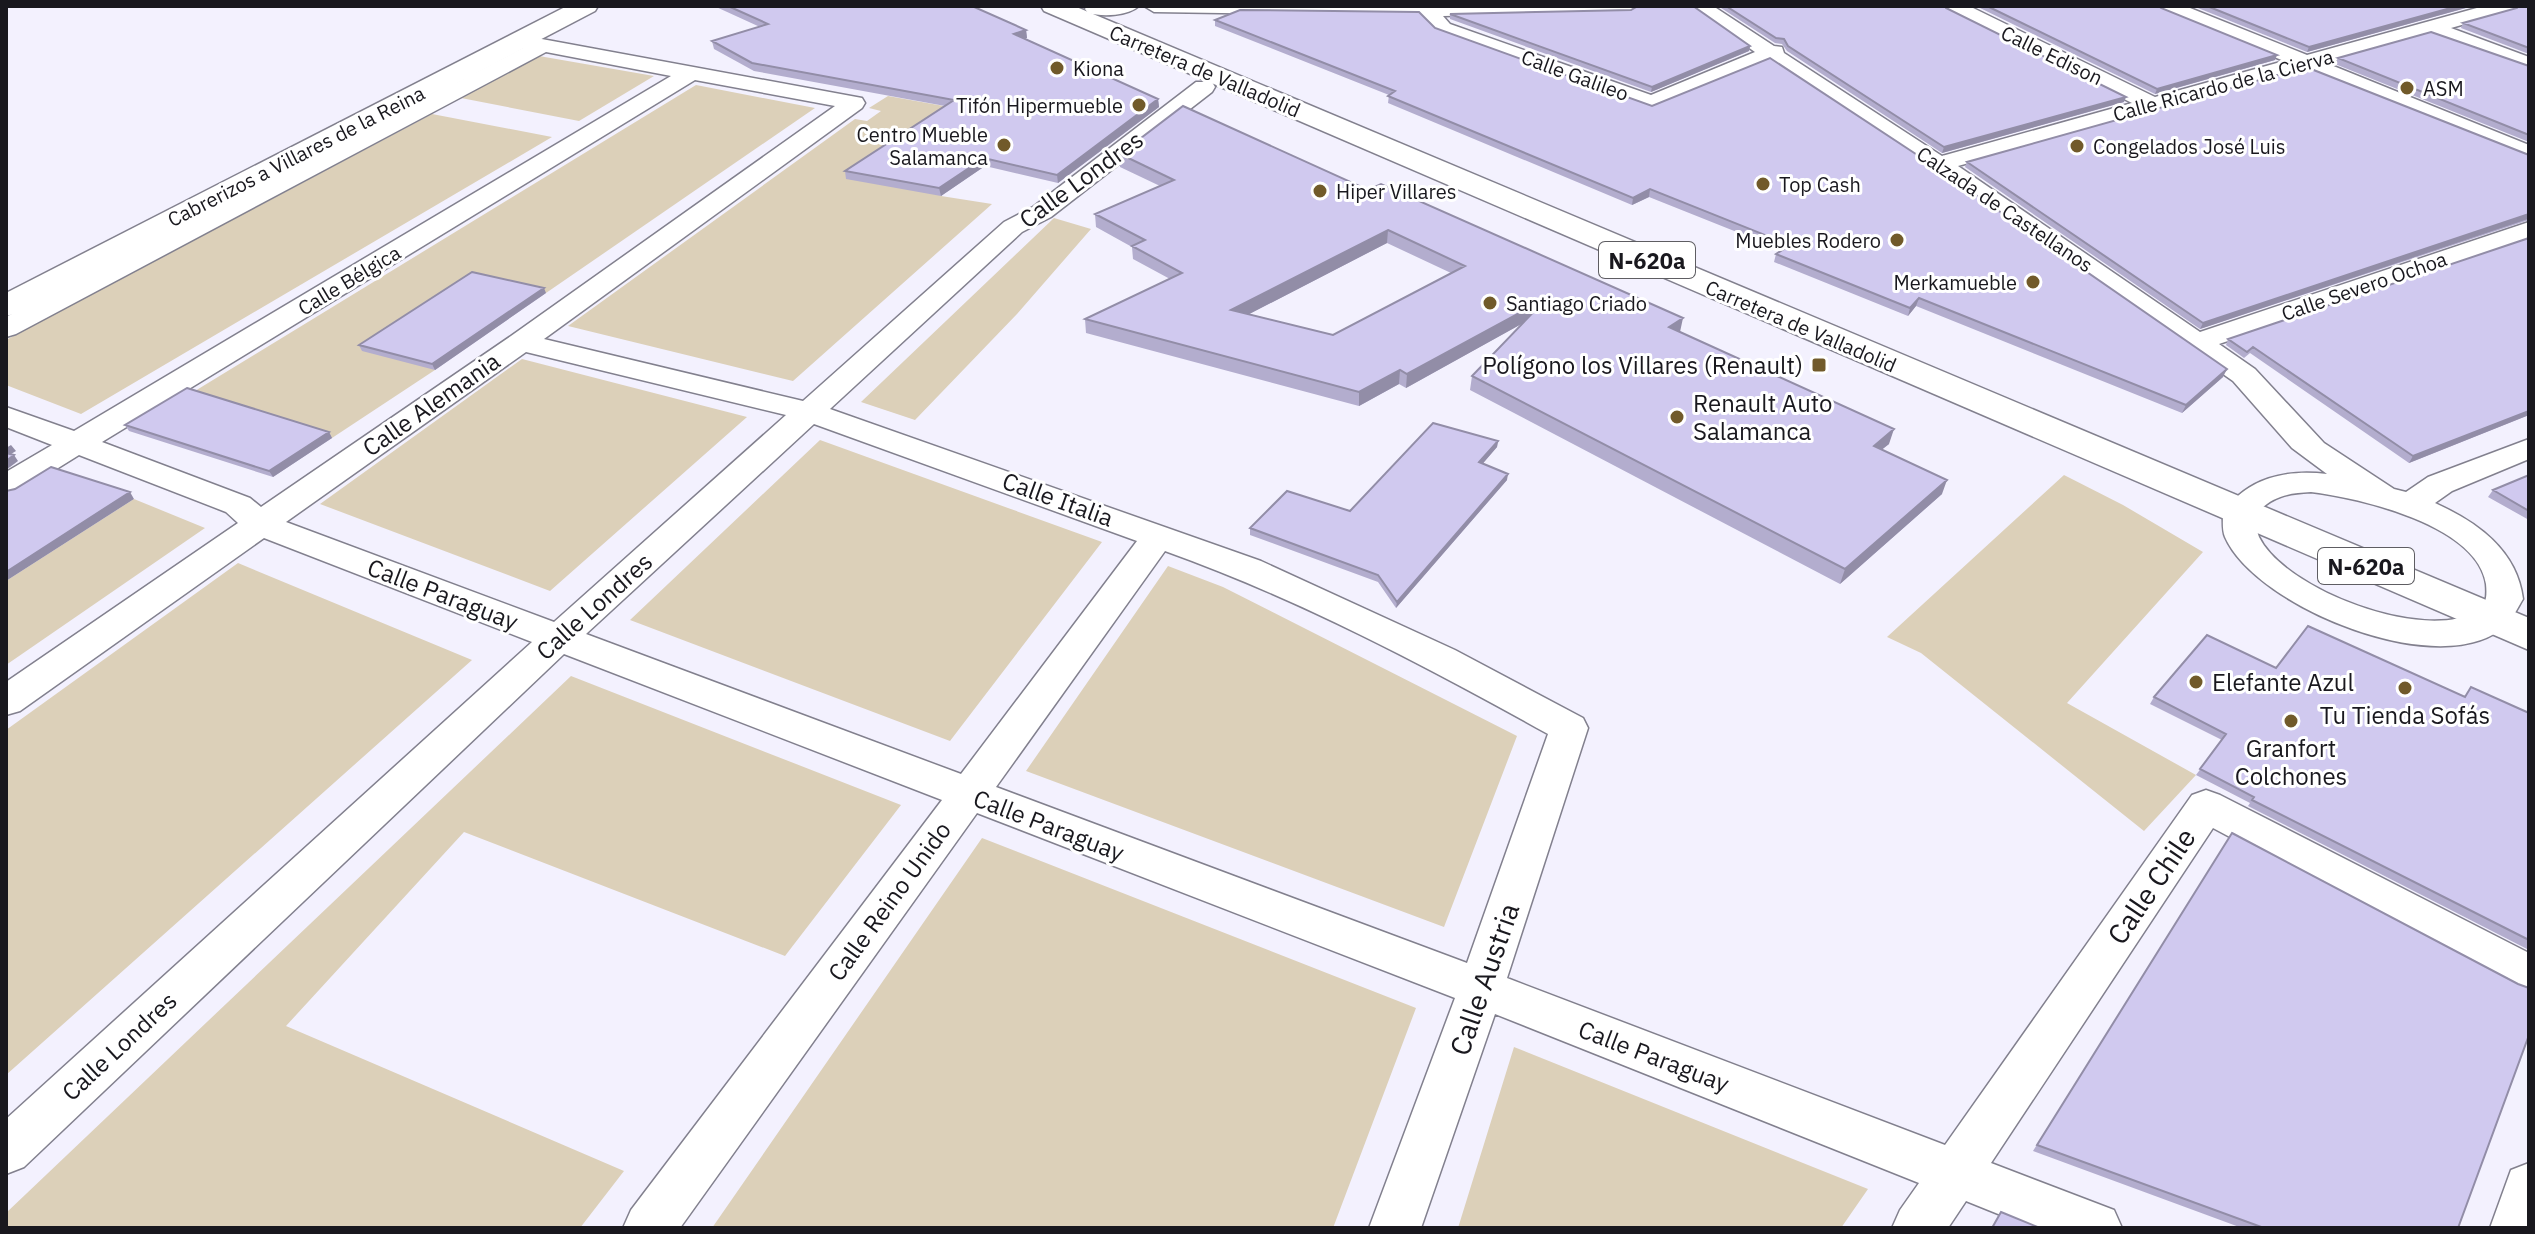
<svg xmlns="http://www.w3.org/2000/svg" width="2535" height="1234" viewBox="0 0 2535 1234" font-family="'IBM Plex Sans',sans-serif">
	<style>
		.green { fill: #dcd0b9 }
		.lines { fill: none; stroke-linecap: round; stroke-linejoin: round }
		.street-casing { stroke: #82808e; stroke-width: 3 }
		.secondary-casing { stroke: #82808e; stroke-width: 3 }
		.highway-casing { stroke: #82808e; stroke-width: 3 }
		.street { fill: #fff; fill-rule: evenodd }
		.secondary { fill: #fff; fill-rule: evenodd }
		.highway { fill: #fff; fill-rule: evenodd }
		.wall { fill: #b3adce; fill-rule: evenodd }
		.shaded-wall { fill: #928da7 }
		.building { fill: #d0c9ef; stroke: #928da7; stroke-width: 2; fill-rule: evenodd }
		.poi-dot { fill: #715a2a; stroke: #fff; stroke-width: 3 }
		.labels { text-anchor: middle; dominant-baseline: central; stroke-width: 6; stroke-linejoin: round; paint-order: stroke }
		.far-street-label { font-size: 20px; fill: #19181e; stroke: #fff }
		.far-poi-label { font-size: 20px; fill: #19181e; stroke: #fff; text-anchor: start }
		.shield { fill: #fff; stroke: #5e5d62; stroke-width: 2 }
		.shield-label { font-size: 22px; font-weight: bold; fill: #19181e }
		.street-label { font-size: 24px; fill: #19181e; stroke: #fff }
		.poi-label { font-size: 24px; fill: #19181e; stroke: #fff; text-anchor: start }
		.near-street-label { font-size: 28px; fill: #19181e; stroke: #fff }
	</style>
	<rect width="100%" height="100%" fill="#f3f1fe"/>
	<!-- green -->
	<path class="green" d="M539,56l115,20 -75,45 -118,-23z
		M696,85l119,23 -269,185 -72,-15 -39,92 -103,68 -142,-44z
		M888,96l67,12 -14,88 51,8 -199,177 -225,-55 287,-207 12,2 14,-10 -12,-3z
		M432,114l120,23 -471,277 -75,-29v-45z
		M1054,218l37,11 -74,85 -102,106 -54,-18z
		M522,359l225,58 -197,174 -230,-87z
		M820,440l282,102 -152,199 -320,-121z
		M2064,475l59,30 80,47 -136,151 129,72 -52,56 -223,-178 -34,-16z
		M134,499l71,29 -199,137v-84z
		M238,563l234,97 -466,415v-345z
		M1168,566l55,21 294,149 -73,191 -418,-156z
		M571,676l330,129 -116,151 -321,-124 -178,194 338,145 -44,57h-574v-15z
		M982,838l434,170 -83,220h-621z
		M1514,1047l354,142 -27,39h-383z"/>
	<g class="lines">
		<defs>
			<path id="street" d="M1087,6h52c-11,10 -37,11 -51,7l-3,-4z
				M1144,6h496l-10,6 -187,4 7,8 201,71 104,-43 -66,-46h24l61,40 8,1 2,6 158,103 190,-53 -186,-93 -3,-4h26l186,91 129,-36 -124,-51 -3,-4h28l122,49 177,-49h33l-3,4 -63,18 78,29v13l-100,-36 -103,29 203,82v15l-225,-91 -346,97 242,166 329,-110v17l-310,105 36,25 69,74 70,46 12,3 22,-15 101,-38v20l-77,32 -17,12c42,19 82,47 88,96 -5,8 -10,19 -17,26 -61,59 -250,-17 -281,-88 -3,-7 -2,-16 -2,-24 24,-35 63,-44 104,-39l-35,-26 -59,-67 -303,-212 -161,-107 -117,48 -216,-78 -16,-16 -266,-4zM2311,492c49,6 166,33 175,92 1,11 1,21 -9,27 -52,32 -192,-21 -218,-74 -3,-7 -2,-16 -2,-24 15,-17 32,-20 54,-21z
				M520,35l342,63 3,5 -3,5 -318,231 259,62 201,-179 29,-15 163,-125h16l3,5 -3,5 -161,125 -29,15 -192,177 431,152 194,89 128,68 5,10 -81,250 438,167 247,-350 14,-5 14,5 309,158v41l-16,-6 -300,-160 -222,335 123,47 8,18h-89l-67,-27 -18,27h-56l8,-18 19,-27 -424,-169 -74,214h-52l86,-230 -478,-185 -297,415h-57l8,-18 311,-410 -378,-146 -540,513 -18,7v-55l526,-477 -268,-104 -244,173 -14,4v-33l232,-159 -12,-11 -147,-57 -61,38 -12,3v-24l46,-27 -46,-18v-20l68,24 597,-355 -125,-24 -530,282 -10,3v-20l517,-269 -10,-3 -4,-4zM695,80l140,26 -324,230 -250,171 -11,-9 -148,-56zM526,352l260,63 -232,207 -268,-100zM814,424l323,117 -176,233 -375,-140zM1165,551c134,48 259,114 383,183l-81,229 -471,-176z
				M2529,1163v65h-39l21,-58z"/>
			<path id="secondary" d="M567,6h31l-3,5 -577,302 -12,3v-23z"/>
			<path id="highway" d="M1041,6h33l1455,612v32l-1485,-639z"/>
		</defs>
		<!-- street casing -->
		<use href="#street" class="street-casing"/>
		<!-- secondary casing -->
		<use href="#secondary" class="secondary-casing"/>
		<!-- highway casing -->
		<use href="#highway" class="highway-casing"/>
		<!-- street -->
		<use href="#street" class="street"/>
		<!-- secondary -->
		<use href="#secondary" class="secondary"/>
		<!-- highway -->
		<use href="#highway" class="highway"/>
	</g>
	<!-- wall -->
	<path class="wall" d="M714,6h258l54,24 1,8h-3l134,61 1,8 -101,76 -73,-17 -44,30 -95,-17 -1,-8 100,-65 -191,-35 -40,-22 -2,-8 48,-14z
		M1718,6h227l1,2 178,94 -182,51 -155,-102 -5,-7 -7,-1z
		M1976,6h183l2,2 114,52 -120,34z
		M2193,6h280l-166,46z
		M2529,6v48l-68,-26 2,-5 54,-15z
		M1631,10l119,36 -1,5 -98,41 -201,-73v-5z
		M1215,20l220,8 788,349 -41,36 -266,-107 -8,10 -134,-54 2,-8 6,-4 -133,-53 -17,8 -244,-102 1,-8 -174,-69z
		M2338,58l191,8v76l-194,-78z
		M1183,106l497,226 209,112 -7,5 60,45 -102,90 -370,-194 2,-14 49,-52 -115,64 -7,-4 -40,22 -273,-73 -1,-14 85,-40 -37,-20 -1,-12 -36,-20 -1,-13 65,-28 -40,-19v-13zM1387,243l64,30 -118,62 -84,-21z
		M2529,155v65l-329,109 -235,-162 2,-5z
		M2529,238v177l-120,48 -159,-110 -6,5 -18,-13 2,-6z
		M546,293l-111,77 -73,-19 -3,-6z
		M125,425l204,7 3,6 -59,39 -144,-46z
		M1498,441l-1,6 -14,16 24,17 -111,128 -18,-26 -128,-47v-7l100,-17z
		M2529,475v45l-41,-23 5,-7z
		M2276,668l189,29 64,16v237l-281,-144 2,-3 -54,-28 26,-35 -72,-36 4,-7z
		M2232,833l286,151 -60,244h-216l-209,-77z"/>
	<!-- shaded-wall -->
	<path class="shaded-wall" d="M2458,6h15l-166,46 2,-5z
		M1026,30l1,8 -12,3 -1,-7z
		M1750,46l-1,5 -98,41 1,-5z
		M2277,55l-2,5 -120,34 2,-5z
		M2126,97l-2,5 -182,51 2,-6z
		M1158,99l1,8 -101,76 -1,-8z
		M984,158l1,8 -44,30 -2,-8z
		M1650,189l-1,8 -17,8 1,-7z
		M2529,214l-1,5 -328,110 3,-6z
		M1388,230l-1,13 -155,80 -1,-13z
		M544,288l2,5 -111,77 -3,-6z
		M1547,298l-2,13 -139,77 1,-14z
		M1919,298l-3,8 -8,10 2,-8z
		M1683,318l-3,14 -11,-5z
		M2227,369l-4,8 -41,36 4,-8z
		M1400,370l-1,14 -40,22v-14z
		M2529,411v4l-120,48 4,-7z
		M1894,429l-5,15 -20,16 5,-14z
		M329,432l3,6 -59,39 -4,-6z
		M1498,441l-1,6 -18,21v-6z
		M11,445l5,6 -10,6v-9z
		M14,455l4,6 -12,9v-9z
		M1508,474l-1,6 -111,128 1,-6z
		M1947,480l-5,14 -102,90 5,-15z
		M130,492l4,7 -128,82v-9z"/>
	<!-- building -->
	<path class="building" d="M728,6h244l54,24 -12,4 144,65 -101,76 -73,-17 -45,30 -94,-17 109,-71 -202,-37 -40,-22 56,-17z
		M1638,6h55l57,40 -98,41 -202,-73 181,-4z
		M1726,6h219l1,2 180,89 -182,50 -156,-101 -4,-7 -8,-1z
		M1987,6h172l2,2 116,47 -120,34z
		M2207,6h251l-149,41z
		M2518,6h11v42l-66,-25 54,-15z
		M1240,10l179,2 16,16 217,78 118,-48 161,106 296,205 -41,36 -267,-107 -9,10 -134,-54 14,-9 -140,-56 -17,9 -245,-102 7,-5 -180,-71z
		M2431,32l98,34v69l-191,-77z
		M2306,67l223,88v59l-326,109 -236,-161z
		M1183,106l185,84 13,-6 302,134 -14,9 225,102 -20,17 73,34 -102,89 -373,-193 75,-78 -140,76 -7,-4 -41,22 -274,-73 97,-46 -50,-27 13,-6 -50,-26 79,-34 -54,-26zM1388,230l77,36 -132,69 -102,-25z
		M2529,238v173l-116,45 -160,-109 -6,5 -19,-13z
		M472,272l72,16 -112,76 -73,-19z
		M187,388l142,44 -60,39 -144,-46z
		M1433,423l65,18 -19,21 29,12 -111,128 -19,-27 -128,-47 37,-37 63,20z
		M6,453l8,2 -8,6z
		M51,467l79,25 -124,80v-81l9,-2z
		M2529,475v36l-36,-21z
		M2308,626l157,71 6,-10 58,26v227l-277,-140 2,-3 -54,-28 26,-35 -72,-37 53,-62 69,33z
		M2232,833l286,151 11,4v47l-71,193h-194l-227,-83z
		M2001,1212l39,16h-48z"/>
	<!-- markers -->
	<g class="poi-dot">
		<circle cx="1057" cy="68" r="8"/>
		<circle cx="2407" cy="88" r="8"/>
		<circle cx="1139" cy="105" r="8"/>
		<circle cx="1004" cy="145" r="8"/>
		<circle cx="2077" cy="146" r="8"/>
		<circle cx="1763" cy="184" r="8"/>
		<circle cx="1320" cy="191" r="8"/>
		<circle cx="1897" cy="240" r="8"/>
		<circle cx="2033" cy="282" r="8"/>
		<circle cx="1490" cy="303" r="8"/>
		<rect x="1811" y="357" width="16" height="16" rx="4"/>
		<circle cx="1677" cy="417" r="8"/>
		<circle cx="2196" cy="682" r="8"/>
		<circle cx="2405" cy="688" r="8"/>
		<circle cx="2291" cy="721" r="8"/>
	</g>
	<g class="labels">
		<!-- far-street labels -->
		<g class="far-street-label">
			<text transform="translate(2052 55) rotate(26)">Calle Edison</text>
			<text transform="translate(1205 71) rotate(23)">Carretera de Valladolid</text>
			<text transform="translate(1575 75) rotate(20)">Calle Galileo</text>
			<text transform="translate(2223 85) rotate(-15)">Calle Ricardo de la Cierva</text>
			<text transform="translate(296 156) rotate(-27)">Cabrerizos a Villares de la Reina</text>
			<text transform="translate(2005 209) rotate(34)">Calzada de Castellanos</text>
			<text transform="translate(349 280) rotate(-31)">Calle Bélgica</text>
			<text transform="translate(2364 286) rotate(-19)">Calle Severo Ochoa</text>
			<text transform="translate(1801 326) rotate(23)">Carretera de Valladolid</text>
		</g>
		<!-- far-poi labels -->
		<g class="far-poi-label">
			<text x="1073" y="68">Kiona</text>
			<text x="2423" y="88">ASM</text>
			<text x="1123" y="105" text-anchor="end">Tifón Hipermueble</text>
			<text x="988" y="134" text-anchor="end">Centro Mueble<tspan x="988" dy="23">Salamanca</tspan></text>
			<text x="2093" y="146">Congelados José Luis</text>
			<text x="1779" y="184">Top Cash</text>
			<text x="1336" y="191">Hiper Villares</text>
			<text x="1881" y="240" text-anchor="end">Muebles Rodero</text>
			<text x="2017" y="282" text-anchor="end">Merkamueble</text>
			<text x="1506" y="303">Santiago Criado</text>
		</g>
		<!-- shield labels -->
		<g class="shield">
			<rect x="1599" y="242" width="96" height="36" rx="6"/>
			<rect x="2318" y="548" width="96" height="36" rx="6"/>
		</g>
		<g class="shield-label">
			<text x="1647" y="260">N-620a</text>
			<text x="2366" y="566">N-620a</text>
		</g>
		<!-- street labels -->
		<g class="street-label">
			<text transform="translate(1081 179) rotate(-36)">Calle Londres</text>
			<text transform="translate(431 404) rotate(-35)">Calle Alemania</text>
			<text transform="translate(1058 499) rotate(20)">Calle Italia</text>
			<text transform="translate(443 594) rotate(21)">Calle Paraguay</text>
			<text transform="translate(594 606) rotate(-42)">Calle Londres</text>
			<text transform="translate(1049 825) rotate(21)">Calle Paraguay</text>
			<text transform="translate(889 901) rotate(-54)">Calle Reino Unido</text>
			<text transform="translate(119 1046) rotate(-43)">Calle Londres</text>
			<text transform="translate(1654 1056) rotate(21)">Calle Paraguay</text>
		</g>
		<!-- poi labels -->
		<g class="poi-label">
			<text x="1803" y="365" text-anchor="end">Polígono los Villares (Renault)</text>
			<text x="1693" y="403">Renault Auto<tspan x="1693" dy="28">Salamanca</tspan></text>
			<text x="2212" y="682">Elefante Azul</text>
			<text x="2405" y="715" text-anchor="middle">Tu Tienda Sofás</text>
			<text x="2291" y="748" text-anchor="middle">Granfort<tspan x="2291" dy="28">Colchones</tspan></text>
		</g>
		<!-- near-street labels -->
		<g class="near-street-label">
			<text transform="translate(2151 886) rotate(-56)">Calle Chile</text>
			<text transform="translate(1484 979) rotate(-71)">Calle Austria</text>
		</g>
	</g>
	<!-- border -->
	<rect width="2535" height="1234" fill="none" stroke="#19181e" stroke-width="16"/>
</svg>
